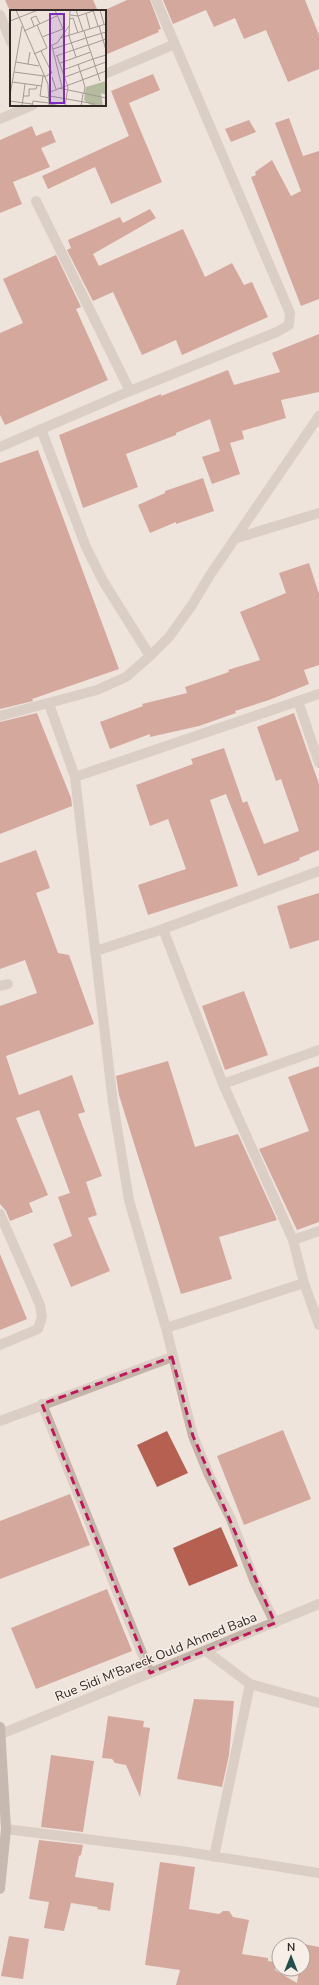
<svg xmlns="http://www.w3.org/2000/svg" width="319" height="1985" viewBox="0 0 319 1985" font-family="'Nunito Sans',sans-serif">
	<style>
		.building { fill: #b66052 }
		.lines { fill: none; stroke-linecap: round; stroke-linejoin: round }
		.street { stroke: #c4b3a9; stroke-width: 10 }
		.secondary { stroke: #98837b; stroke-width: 10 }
		.marked { fill: none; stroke: #c2185b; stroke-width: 3; stroke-dasharray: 8 5; stroke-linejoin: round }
		.labels { text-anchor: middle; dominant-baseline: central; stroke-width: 3; stroke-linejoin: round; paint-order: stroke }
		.street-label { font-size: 13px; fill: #332a28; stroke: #f6eee7 }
		.inset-road { fill: none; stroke: #a39a94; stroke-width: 1 }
		.view { fill: #7b2cbf; fill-opacity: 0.15; stroke: #7b2cbf; stroke-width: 2 }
		.inset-edge { fill: none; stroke: #332a28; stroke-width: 2 }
	</style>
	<rect width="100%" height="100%" fill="#eee4dc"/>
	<!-- building -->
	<path class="building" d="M5,0h88l5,11h-88z
		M127,0h23l11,29 -3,1 1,2 -54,23v-45z
		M163,0h142l14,35v34l-31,13 -22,-52 -22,9 -9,-21 -21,9 -8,-17 -33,14z
		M153,74l7,16 -31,13 33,79 -51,22 -16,-37 -47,22 -6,-13 87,-40 -18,-45z
		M289,118l14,38 16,-5v148l-18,7 -50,-129 5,-2 -1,-3 17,-12 19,36 10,-5 -26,-68z
		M249,120l7,12 -25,10 -6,-13z
		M32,126l4,10 15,-6 5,12 -15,6 9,19 -37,15 9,22 -22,9v-73z
		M150,209l6,9 -63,36 6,12 84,-37 22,48 27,-14 12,22 8,-3 16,35 -86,38 -6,-15 -34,15 -29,-63 -20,9 -26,-51 4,-2 -3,-8 52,-23 3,6z
		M56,255l25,52 -5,2 32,71 -103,45 -5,-10v-82l23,-10 -20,-44z
		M319,334v58l-38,8 5,18 -44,13 2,8 -14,4 10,31 -28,10 -10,-27 18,-6 -10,-32 -34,14v2l-50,19 12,33 -55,21 -24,-73 102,-41v2l67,-26 6,15 46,-13 -8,-19z
		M38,450l81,219 -87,30 1,2 -33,8v-246z
		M203,478l11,33 -38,13v-2l-26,11 -12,-28 27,-12v-2z
		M309,563l10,31v71l-15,5 5,14 -40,16 -34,11 1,2 -37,13 -49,11v-3l-40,15 -10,-27 43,-16 -1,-2 45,-11 -2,-6 44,-15 -1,-2 32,-10 -20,-48 46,-19 -7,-20z
		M37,713l34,85 1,8 -72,28v-112z
		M294,713l25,71v66l-20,8 1,2 -42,16 -32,-82 -16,6 28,86 -90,29 -10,-30 48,-16 -18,-50 -18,7 -14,-41 57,-21 -2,-5 33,-11 19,55 4,-2 17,43 35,-13 -18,-52 -5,2 -19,-54z
		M36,850l14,38 -14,5 22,60 11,2 25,69 -88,32 13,39 53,-20 13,37 -7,2 24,62 -16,6 11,33 -9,3 22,53 -39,16 -18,-43 19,-8 -14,-39 12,-4 -31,-83 -23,8 32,77 -19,8 4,9 -23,9 -4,-10 -6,-7v-198l37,-13 -12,-33 -25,9v-106z
		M319,893v47l-29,9 -13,-43z
		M244,991l24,64 -43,15 -23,-64z
		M168,1061l27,86 43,-13 39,86 -58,17 13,42 -51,15 -62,-199 -3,-19z
		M319,1066v156l-22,8 -38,-81 50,-18 -21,-54z
		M0,1254l27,65 -27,11z
		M283,1430l28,69 -67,26 -27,-69z
		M167,1431l21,42 -31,14 -20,-42z
		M70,1494l20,51 -90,34v-58z
		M221,1527l17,39 -49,20 -16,-38z
		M107,1589l25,62 -96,38 -25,-61z
		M194,1699l40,2 -5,54 -7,32 -45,-8z
		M108,1716l36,5 -1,6 7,1 -10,69 -14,-32 -11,-2 -3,-4 -10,-1z
		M51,1755l43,6 -11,71 -42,-5z
		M39,1840l44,5 -2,10 -2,1 -4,21 39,6 -4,28 -13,-2 1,-2 -27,-4 -7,28 -20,-3 5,-26 -20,-3z
		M160,1862l35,5 -6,42 30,5 4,-3h6l4,6 16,3 -7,34 26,4v3l8,1 -1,8 22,13 2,-14h4l1,-25 15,3v38h-143l4,-15 -35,-5z
		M9,1936l20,3 -6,40 -22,-3z"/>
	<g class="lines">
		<!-- street -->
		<path class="street" d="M0,15l11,27
			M105,74l70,-30
			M0,119l33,-14
			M36,201l94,190
			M41,429l45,118 17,34 47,75
			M0,447l130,-56 147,-59 12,-7 1,-12 -134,-313
			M237,538l82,-25
			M298,701l21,62
			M49,704l26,73 38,326 16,97 37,128 27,108 16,39 22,44 23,61 21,43
			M0,716l97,-26 29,-13 24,-21 19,-19 23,-32 18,-30 109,-159
			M75,777l244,-83
			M163,929l60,155 70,156 11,43 15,42
			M96,951l67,-22 156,-58
			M0,986l8,-2
			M223,1084l96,-34
			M0,1214l40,91 2,12 -4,12 -38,16
			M293,1240l26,-9
			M166,1328l138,-45
			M42,1404l108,269
			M0,1421l172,-64
			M206,1651l44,33 69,19
			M1,1734l318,-130
			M6,1829l175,22 138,22
			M214,1857l36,-173"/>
		<!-- secondary -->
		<path class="secondary" d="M0,1727l6,102 -6,60"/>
	</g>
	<!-- marked area -->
	<path d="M0 0H319V1985H0ZM172,1357l21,79 82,187 -125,50 -108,-269z" fill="#eee4dc" fill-opacity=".55" fill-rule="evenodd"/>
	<path class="marked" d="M172,1357l21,79 82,187 -125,50 -108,-269z"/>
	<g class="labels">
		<!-- street labels -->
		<g class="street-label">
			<text transform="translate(156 1657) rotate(-22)">Rue Sidi M'Bareck Ould Ahmed Baba</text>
		</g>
	</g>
	<!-- overview -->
	<g transform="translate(10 10)">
		<rect width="96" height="96" fill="#eee4dc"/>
		<path d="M96,71v14l-5,-2 2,13h-11l-8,-6 2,-13z" fill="#b4bb9e"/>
		<path class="inset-road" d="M6,0l32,74 1,22M60,0l-1,26 7,21M66,0l2,6 18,-6M83,0l5,16M90,0l4,14M76,3l4,16M60,5l8,1 5,15M60,9l3,-1 5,15M0,11l28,-11M24,16l-3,-8 5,-2 4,8M89,16l7,24M14,21l33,-15M74,21l2,7 20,-6M32,27l21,-8 -8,-19M50,28l46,-14M79,35l17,-6M40,36l7,-3 12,-17M42,36l10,41M43,39l33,-11 7,21 13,-4M31,41l11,22 -8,4M24,44l13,-6 -10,-23M46,46l32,-11M47,46l11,31 -3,19M6,52l23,4M50,53l31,-11M18,54l2,-12M68,54l7,23 -1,7M53,60l30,-11 7,22M4,62l30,4M33,66l-3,20 10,2M42,67l4,12M55,67l41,-15M2,72l30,4M49,78l47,10M40,82l56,-21M0,85l12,-69M13,86h6v-7h7l1,-3M40,86l45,8M0,91l22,3M39,94l13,2M12,96l3,-22M22,96l1,-5 16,2M71,96l2,-12"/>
		<path class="view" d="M40,4h14v89h-14z"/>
		<rect width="96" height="96" class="inset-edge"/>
	</g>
	<!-- north arrow -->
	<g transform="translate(291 1957)"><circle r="19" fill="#f6eee7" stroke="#a8a09b"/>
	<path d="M0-3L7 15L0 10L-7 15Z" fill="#234f4d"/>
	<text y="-6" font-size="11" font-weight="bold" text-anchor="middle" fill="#332a28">N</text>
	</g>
</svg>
